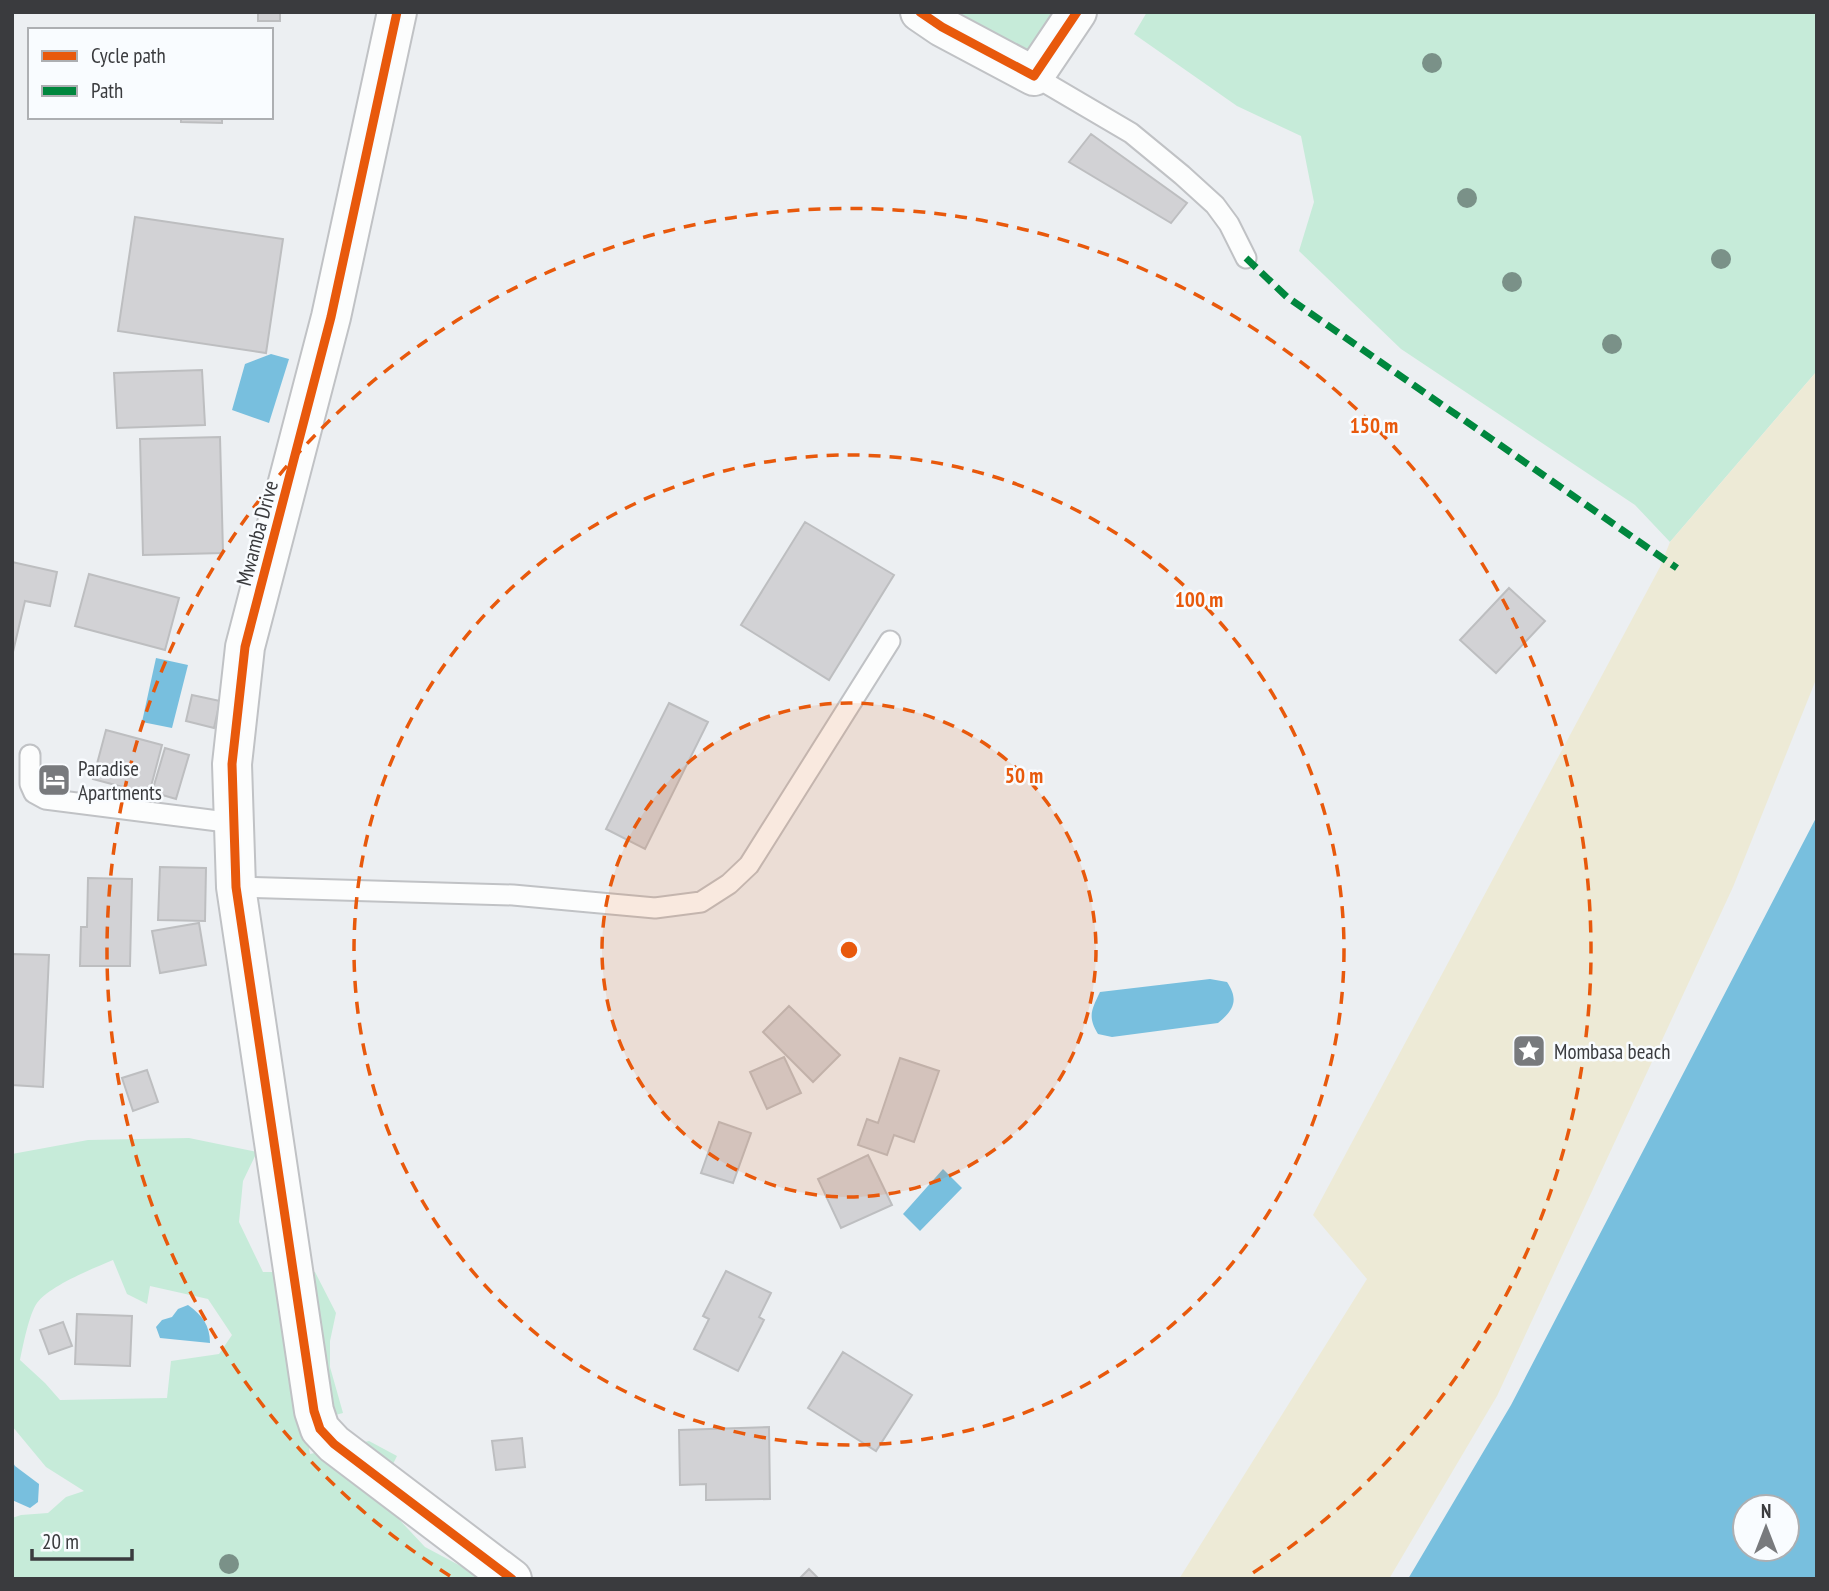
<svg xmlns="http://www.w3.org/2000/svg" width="1829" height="1591" viewBox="0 0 1829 1591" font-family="'PT Sans Narrow',sans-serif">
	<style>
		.green { fill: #c6ebd9; fill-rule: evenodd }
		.sand { fill: #edead6 }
		.water { fill: #78bfde; fill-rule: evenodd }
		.building { fill: #d2d2d5; stroke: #bdbec0; stroke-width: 2 }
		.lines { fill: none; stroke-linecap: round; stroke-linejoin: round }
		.service-casing { stroke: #c0c2c5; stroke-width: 23 }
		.minor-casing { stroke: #c0c2c5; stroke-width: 42 }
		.service { stroke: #fcfdfd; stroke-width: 19 }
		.minor { stroke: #fcfdfd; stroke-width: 38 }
		.quiet { stroke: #00873e; stroke-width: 7; stroke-dasharray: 14 7; stroke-linecap: butt }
		.cycleway-casing { stroke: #f9fcff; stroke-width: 13 }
		.cycleway { stroke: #e8590c; stroke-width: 9 }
		.tree { fill: #7a9188 }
		.ring { fill: none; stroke: #e8590c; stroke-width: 3.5; stroke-dasharray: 12 9 }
		.labels { text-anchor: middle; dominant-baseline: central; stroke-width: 5; stroke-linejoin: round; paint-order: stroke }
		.street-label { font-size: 21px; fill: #3a3b3e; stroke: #f9fcff }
		.poi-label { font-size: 21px; fill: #3a3b3e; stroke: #f9fcff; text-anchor: start }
		.centre { fill: #e8590c; stroke: #f9fcff; stroke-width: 3.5 }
		.ring-label { font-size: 21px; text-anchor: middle; font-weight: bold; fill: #e8590c; stroke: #f9fcff; stroke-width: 5; stroke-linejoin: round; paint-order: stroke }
	</style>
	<rect width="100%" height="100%" fill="#eceff2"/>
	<!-- green -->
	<path class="green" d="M951,12h108l-27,41 -59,-26z
		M1147,12h670v359l-147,171 -35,-37 -234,-156 -102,-98 15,-49 -13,-66 -64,-30 -103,-72z
		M189,1138l68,14 -14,29 -4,41 24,50h52l21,41 -6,28v26l13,46 -38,10 5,31 59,-13 28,15 -20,40 48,51 47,25 7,7h-467v-61l9,-3 27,-2 18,-16 18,-6 -38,-24 -34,-41v-272l76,-14zM113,1260l14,34 20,10 3,-18 58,13 24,36 -13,19 -48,7 -4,37 -107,2 -15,-17 -25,-23c3,-14 9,-46 17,-57 14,-18 55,-34 76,-43z"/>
	<!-- sand -->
	<path class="sand" d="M1817,371v306l-84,210 -236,509 -108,183h-210l188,-300 -54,-64 347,-648 10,-25z"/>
	<!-- water -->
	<path class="water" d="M271,354l18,5 -20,64 -37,-13 13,-46z
		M156,658l32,7 -16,63 -30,-6z
		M1817,816v763h-409l103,-174zM1787,1507v42h-42v-42z
		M1210,979l17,3c12,18 7,28 -9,41l-106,14 -14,-3c-11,-18 -6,-25 2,-42z
		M943,1169l19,19 -42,43 -17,-17z
		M188,1305c14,10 22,20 22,38l-50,-5 -4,-11 6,-7 10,-3 6,-8z
		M12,1461l3,5 24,18 -1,18 -8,6 -18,-8z"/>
	<!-- building -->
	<path class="building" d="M258,12h22v9h-22z
		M181,117h41v6l-41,-1z
		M1091,134l96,69 -16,20 -102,-61z
		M135,217l148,22 -17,114 -148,-22z
		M202,370l3,55 -88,3 -3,-55z
		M220,437l3,116 -80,2 -3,-116z
		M805,522l89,53 -65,105 -88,-55z
		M12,562l45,10 -7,34 -25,-5 -13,55z
		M89,574l90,24 -14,52 -90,-24z
		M1509,588l36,33 -49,52 -36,-33z
		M192,695l28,6 -6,27 -28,-7z
		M669,703l39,19 -63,127 -39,-20z
		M106,730l56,15 -13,49 -56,-15z
		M165,748l24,7 -13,44 -24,-7z
		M160,867l46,1 -1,53 -47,-1z
		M88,878l44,1 -2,87h-50l1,-39h6z
		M199,923l7,42 -46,8 -8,-42z
		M12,954l37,1 -6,132 -31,-2z
		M789,1006l51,49 -27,27 -50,-50z
		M784,1057l17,36 -34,16 -17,-37z
		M900,1058l39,13 -25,71 -20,-7 -7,20 -29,-10 9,-26 11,4z
		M147,1070l11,32 -25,9 -11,-33z
		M719,1122l32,11 -18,50 -32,-10z
		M868,1155l24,50 -51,23 -23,-49z
		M726,1271l45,22 -12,24 5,3 -26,51 -44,-22 15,-30 -6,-3z
		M77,1314l55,2 -2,50 -55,-2z
		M63,1322l9,24 -23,8 -9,-24z
		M843,1352l69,43 -36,56 -68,-43z
		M769,1427l1,72 -64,1v-16l-26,1 -1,-55z
		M522,1438l3,29 -29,3 -4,-29z
		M809,1569l10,10h-20z"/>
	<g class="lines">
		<defs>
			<path id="service" d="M1034,76l97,57 51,42 33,30 14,19 17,34
				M30,755v29l4,9 11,6 189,24
				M236,887l277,8 142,13 46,-6 28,-18 20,-19 141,-224"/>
			<path id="minor" d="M397,12l-66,305 -86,330 -13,117 4,123 78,524 6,18 14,15 178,135
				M920,12l22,15 92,49 43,-64"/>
		</defs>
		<!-- service casing -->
		<use href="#service" class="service-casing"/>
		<!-- minor casing -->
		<use href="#minor" class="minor-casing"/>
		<!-- service -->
		<use href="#service" class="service"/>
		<!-- minor -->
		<use href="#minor" class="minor"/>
		<!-- quiet -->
		<path class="quiet" d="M1246,258l41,39 390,271"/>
		<defs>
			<path id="cycleway" d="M397,12l-66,305 -86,330 -13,117 4,123 78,524 6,18 14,15 178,135
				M920,12l22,15 92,49 43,-64"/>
		</defs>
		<!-- cycleway casing -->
		<use href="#cycleway" class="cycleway-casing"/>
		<!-- cycleway -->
		<use href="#cycleway" class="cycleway"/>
	</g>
	<!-- trees -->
	<g class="tree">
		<circle cx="1432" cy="63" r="10"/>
		<circle cx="1467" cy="198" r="10"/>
		<circle cx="1721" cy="259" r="10"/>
		<circle cx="1512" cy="282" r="10"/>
		<circle cx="1612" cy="344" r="10"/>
		<circle cx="229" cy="1564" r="10"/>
	</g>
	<!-- distance rings -->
	<circle cx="849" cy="950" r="247" fill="#e8590c" fill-opacity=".12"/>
	<g class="ring">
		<circle cx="849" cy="950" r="247"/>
		<circle cx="849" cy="950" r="495"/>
		<path d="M450 1576A742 742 0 1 1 1248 1576"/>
	</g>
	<!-- icons -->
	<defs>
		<symbol id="hotel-square" viewBox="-11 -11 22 22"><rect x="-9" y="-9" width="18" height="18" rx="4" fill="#787a7d" stroke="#f9fcff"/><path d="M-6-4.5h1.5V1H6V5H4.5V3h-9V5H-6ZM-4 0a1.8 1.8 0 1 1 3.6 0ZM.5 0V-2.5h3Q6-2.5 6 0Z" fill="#fff"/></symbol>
		<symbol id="sight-square" viewBox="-11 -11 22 22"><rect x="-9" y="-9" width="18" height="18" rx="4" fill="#787a7d" stroke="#f9fcff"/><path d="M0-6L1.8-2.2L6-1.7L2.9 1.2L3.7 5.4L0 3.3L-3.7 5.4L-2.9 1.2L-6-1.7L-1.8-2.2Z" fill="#fff"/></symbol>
	</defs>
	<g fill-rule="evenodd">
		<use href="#hotel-square" x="35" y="761" width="38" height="38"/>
		<use href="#sight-square" x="1510" y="1032" width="38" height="38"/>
	</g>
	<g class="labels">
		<!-- street labels -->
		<g class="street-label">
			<text transform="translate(257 533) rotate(-75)">Mwamba Drive</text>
		</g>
		<!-- poi labels -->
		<g class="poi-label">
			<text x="78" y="768">Paradise<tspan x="78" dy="24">Apartments</tspan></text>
			<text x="1554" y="1051">Mombasa beach</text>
		</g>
	</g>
	<circle cx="849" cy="950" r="10" class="centre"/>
	<g class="ring-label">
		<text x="1374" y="433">150 m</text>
		<text x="1199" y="607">100 m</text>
		<text x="1024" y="783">50 m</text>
	</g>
	<!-- border -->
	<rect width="1829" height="1591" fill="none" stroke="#3a3b3e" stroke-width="28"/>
	<!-- legend -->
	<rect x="28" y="28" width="245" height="91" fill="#f9fcff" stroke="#adafb2" stroke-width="2"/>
	<rect x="42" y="51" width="35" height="10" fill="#e8590c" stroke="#adafb2" stroke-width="2"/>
	<text x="91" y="63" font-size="21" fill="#3a3b3e">Cycle path</text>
	<rect x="42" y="86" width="35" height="10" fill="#00873e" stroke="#adafb2" stroke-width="2"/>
	<text x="91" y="98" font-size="21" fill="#3a3b3e">Path</text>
	<!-- north arrow -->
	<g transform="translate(1766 1528)"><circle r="33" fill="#f9fcff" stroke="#adafb2" stroke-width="2"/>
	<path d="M0-5L12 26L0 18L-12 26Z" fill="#787a7d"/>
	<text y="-10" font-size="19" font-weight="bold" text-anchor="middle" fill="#3a3b3e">N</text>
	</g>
	<!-- scale -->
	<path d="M32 1549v10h100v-10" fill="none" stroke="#3a3b3e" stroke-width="3.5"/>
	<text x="42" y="1549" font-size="21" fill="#3a3b3e" stroke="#f9fcff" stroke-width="5" paint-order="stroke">20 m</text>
</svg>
